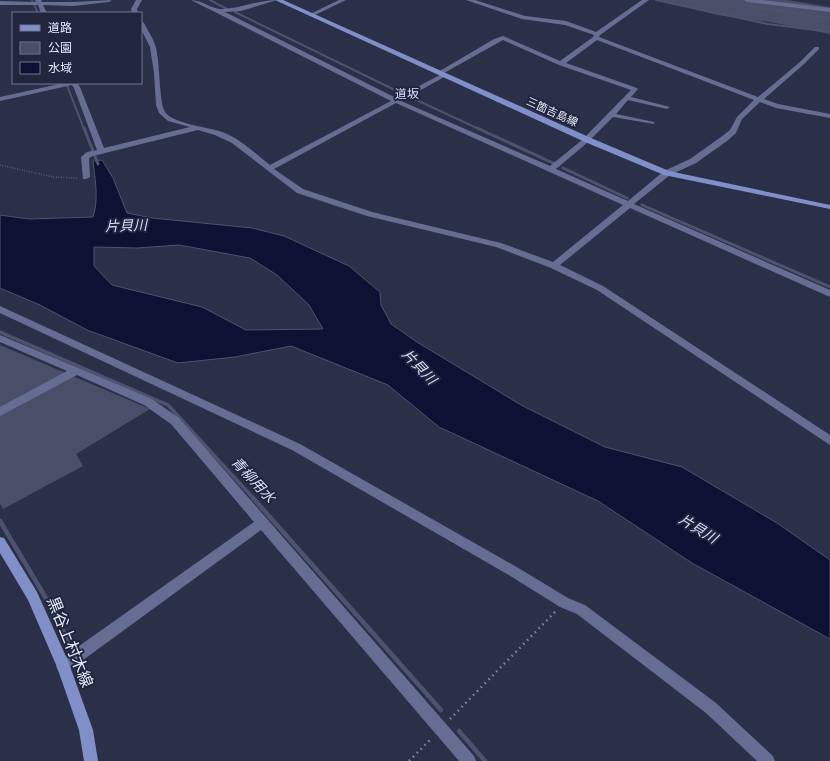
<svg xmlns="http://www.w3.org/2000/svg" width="830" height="761" viewBox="0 0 830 761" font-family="Karla,'Noto Sans JP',sans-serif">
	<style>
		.green { fill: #494f68 }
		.water { fill: #0d1134; stroke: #4e526f; fill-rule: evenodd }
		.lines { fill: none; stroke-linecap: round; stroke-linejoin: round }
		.stream-far3 { stroke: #4e526f; stroke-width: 2 }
		.stream-far2 { stroke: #4e526f; stroke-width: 3 }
		.stream-far1 { stroke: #4e526f; stroke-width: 3.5 }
		.stream { stroke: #4e526f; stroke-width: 4.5 }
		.path-far1 { stroke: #82869b; stroke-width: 1.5; stroke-dasharray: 0.5 2; stroke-linecap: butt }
		.path { stroke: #82869b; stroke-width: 2.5; stroke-dasharray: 1.5 4; stroke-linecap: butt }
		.street { fill: #656e92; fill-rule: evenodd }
		.secondary { fill: #818fc9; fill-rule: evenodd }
		.labels { text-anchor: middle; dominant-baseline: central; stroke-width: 4; stroke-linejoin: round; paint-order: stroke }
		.far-street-label { font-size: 11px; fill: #e6eafa; stroke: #21263e }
		.far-neighbourhood-label { font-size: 12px; fill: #d4dcfb; stroke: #21263e }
		.water-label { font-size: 14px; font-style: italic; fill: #d7dffb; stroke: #21263e }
		.near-street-label { font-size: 16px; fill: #e6eafa; stroke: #21263e }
	</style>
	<rect width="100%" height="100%" fill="#2b3049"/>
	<!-- green -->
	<path class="green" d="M656,0h131l43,7v27l-60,-12 -53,-7z
		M0,345l150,64 -74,45 7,12 -80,43 -3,-5z"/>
	<!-- water -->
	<path class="water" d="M102,160l11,18 14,35 25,5 100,10 32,8 65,30 31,26 1,13 10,19 26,18 104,63 84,42 77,20 95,56 53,37v79l-138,-76 -94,-62 -159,-74 -51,-42 -97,-39 -56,11 -57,6 -91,-33 -47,-25 -40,-17v-73l29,4 64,-2c6,-18 2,-38 0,-56zM179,245l71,13 27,17 32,30 14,24 -77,1 -44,-23 -90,-22 -18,-19v-19l43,1z"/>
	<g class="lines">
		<!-- stream-far3 -->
		<path class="stream-far3" d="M32,0l6,13
			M210,0l17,9
			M656,0l112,24 62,8
			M742,5l88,13
			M235,12l166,81
			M66,83l18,46
			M410,97l69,32"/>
		<!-- stream-far2 -->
		<path class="stream-far2" d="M84,128l14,36
			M477,128l76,35
			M563,168l64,30
			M642,205l188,82"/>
		<!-- stream-far1 -->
		<path class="stream-far1" d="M0,332l168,73 86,94"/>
		<!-- stream -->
		<path class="stream" d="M253,498l188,212
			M0,521l53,89 19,40
			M459,731l26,30"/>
		<!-- path-far1 -->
		<path class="path-far1" d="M0,165l53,12 24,1"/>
		<!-- path -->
		<path class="path" d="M450,719l106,-108
			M409,761l23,-23"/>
		<!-- street -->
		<path class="street" d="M35,0h6l1,2h31l39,-2 -3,2 -36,4 -30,-1 4,8h-6l-3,-8h-38v-4l36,1z
			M136,0h6l-5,9 1,4h-6l-1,-4z
			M191,0c11,0 20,9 30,9 19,0 37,-9 56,-9l-36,11 -16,1 171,86 44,-23 -3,-2 1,-1 56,-33 9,-3 57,25 33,-24 1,-2 -29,-10 -43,-6 -56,-19h9l50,16 41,5 30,11 46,-32h7l-49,35 -1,2 159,60 42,-35 15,-15h4v2l-15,15 -40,35 14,5 52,10v4l-54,-10 -16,-6 -18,17 -6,14 -9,8 -31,22 -26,12 -36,29 196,86v7l-200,-89 -70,57 43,21 227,149v10l-233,-155 -46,-22 -55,-21 -129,-31 -70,-23 -65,-50 -17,-8 -17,-5 -105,26 -4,2 1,19 -4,2h-3l-2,-22 6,-5 10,-2 -23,-62 -2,-3 -72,16v-4l64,-14h13l3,4 24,61 86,-21 -22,-6 -9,-8 -3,-8 -2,-32 -4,-26 -9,-18v-8l3,2c4,8 10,16 12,25 4,15 3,54 9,64 7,11 41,15 54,19 20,6 35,22 51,34l121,-64zM503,40l56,25 72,25 -49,50 -32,26 -149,-65 45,-25 1,-1 -3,-2zM597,40l157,60 -17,17 -7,13 -9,7 -31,22 -26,12 -36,30 -72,-32 31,-26 26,-26 41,7v-2l-38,-8 12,-14 39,9 3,-2 -39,-10 7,-8 -1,-1 -71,-25zM396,103l227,102 -70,57 -52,-19 -129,-31 -69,-23 -29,-20z
			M339,0h7l-33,16 -5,-1z
			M744,0h17l69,8v4l-83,-10z
			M0,306l300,138 215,122 53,32 17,7 131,98 57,53 2,5h-18l-51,-48 -129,-99 -17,-7 -53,-33 -215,-124 -292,-137z
			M0,335l152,64 27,19 295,338 2,5h-17l-198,-231 -193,141 -5,2 -5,-2 -2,-5 2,-5 196,-139 -83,-98 -27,-19 -67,-30 -77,41v-9l67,-36 -67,-29z"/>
		<!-- secondary -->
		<path class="secondary" d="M275,0h8l308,138 78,33 161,34v4l-166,-34 -79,-33z
			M0,537l4,1 33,54 31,69 25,69 5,31h-14l-5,-31 -22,-63 -29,-67 -28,-47z"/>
	</g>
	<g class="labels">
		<!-- far-street labels -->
		<g class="far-street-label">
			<text transform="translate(552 112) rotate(24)">三箇吉島線</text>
		</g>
		<!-- far-neighbourhood labels -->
		<g class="far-neighbourhood-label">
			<text x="407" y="94">道坂</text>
		</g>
		<!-- water labels -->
		<g class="water-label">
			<text transform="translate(126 226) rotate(-2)">片貝川</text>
			<text transform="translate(419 367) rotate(46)">片貝川</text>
			<text transform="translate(253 480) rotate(47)">青柳用水</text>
			<text transform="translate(698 529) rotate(31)">片貝川</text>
		</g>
		<!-- near-street labels -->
		<g class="near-street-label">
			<text transform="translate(70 642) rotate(68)">黒谷上村木線</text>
		</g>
	</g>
	<!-- legend -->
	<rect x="12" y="12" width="130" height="72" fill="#21263e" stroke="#707489"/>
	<rect x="20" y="25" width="20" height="6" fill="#818fc9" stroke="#707489"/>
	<text x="48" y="32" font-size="12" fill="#e6eafa">道路</text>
	<rect x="20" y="42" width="20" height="12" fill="#494f68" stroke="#707489"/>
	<text x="48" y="52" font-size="12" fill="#e6eafa">公園</text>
	<rect x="20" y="62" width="20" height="12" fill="#0d1134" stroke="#707489"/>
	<text x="48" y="72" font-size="12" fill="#e6eafa">水域</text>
</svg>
